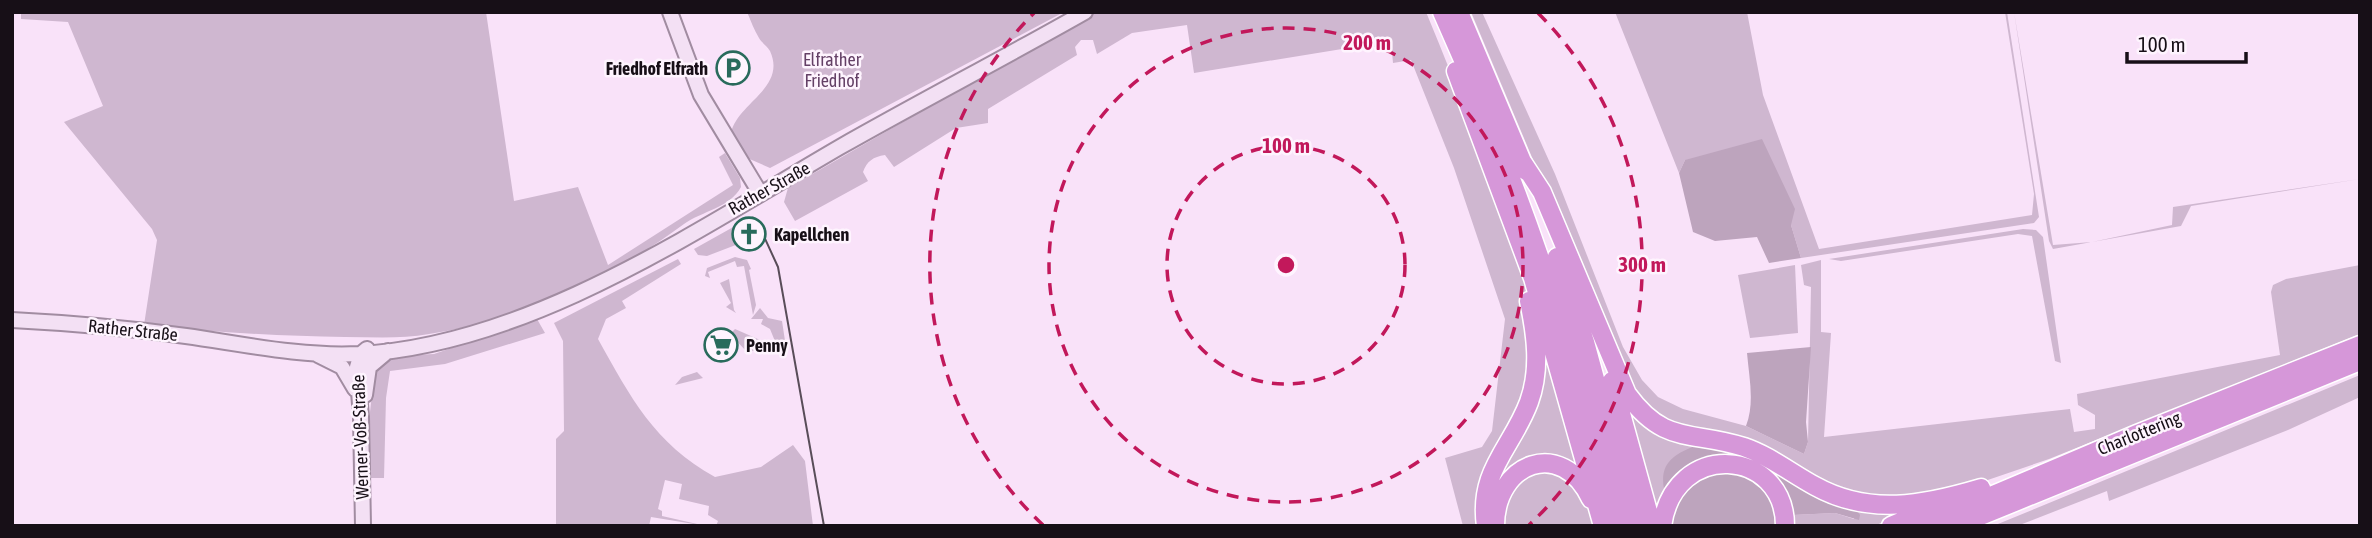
<svg xmlns="http://www.w3.org/2000/svg" width="2372" height="538" viewBox="0 0 2372 538" font-family="'Asap Condensed',sans-serif">
	<style>
		.green { fill: #cfb7d0 }
		.forest { fill: #bda4bd }
		.lines { fill: none; stroke-linecap: round; stroke-linejoin: round }
		.secondary-casing { stroke: #a18ca1; stroke-width: 18 }
		.highway-casing { stroke: #fff; stroke-width: 21 }
		.secondary { stroke: #f3e0f4; stroke-width: 14 }
		.highway { stroke: #d697d9; stroke-width: 18 }
		.tram { stroke: #594d59; stroke-width: 2 }
		.ring { fill: none; stroke: #c2185b; stroke-width: 3.5; stroke-dasharray: 12 9 }
		.labels { text-anchor: middle; dominant-baseline: central; stroke-width: 5; stroke-linejoin: round; paint-order: stroke }
		.park-label { font-size: 18px; fill: #644066; stroke: #fef4fe }
		.poi-label { font-size: 18px; font-weight: bold; fill: #170f17; stroke: #fef4fe; text-anchor: start }
		.street-label { font-size: 18px; fill: #170f17; stroke: #fef4fe }
		.centre { fill: #c2185b; stroke: #fef4fe; stroke-width: 3.5 }
		.ring-label { font-size: 21px; text-anchor: middle; font-weight: bold; fill: #c2185b; stroke: #fef4fe; stroke-width: 5; stroke-linejoin: round; paint-order: stroke }
	</style>
	<rect width="100%" height="100%" fill="#f9e2f9"/>
	<!-- green -->
	<path class="green" d="M21,12h465l28,189 64,-14 30,78 125,-80 -14,-28 6,-4 15,25 1,9c-11,21 -39,24 -57,37 -74,55 -163,96 -255,110 -27,5 -56,3 -84,3 -68,-1 -134,-5 -201,-12l13,-85 -5,-11 -88,-107 39,-16 -35,-84 -47,-3z
		M747,12h317l-294,156 -25,-11 -14,-24c6,-30 56,-45 39,-82 -3,-5 -8,-8 -11,-13 -5,-8 -8,-17 -12,-26z
		M1094,12h332c70,167 126,339 171,514h-134l-18,-68 37,-11 10,-16 13,-112 -51,-151 -43,-108 -18,3 -2,-22 -197,32 -7,-48 -55,8 -35,21 -4,-14h-12l-6,7 2,8 -89,54v14l-32,5 -62,39 -9,-12c-12,2 -18,6 -22,17l5,9 -73,40 -11,-19 4,-14z
		M1471,12h11l73,162 68,173 19,33 16,17 25,12 63,17 58,28 4,-12 3,-155 -7,-2 -3,-20 20,-5v72l10,1 -7,104 246,-28 4,23 21,-3v-14l-17,-10 -1,-11 203,-39 -9,-63 2,-7 13,-6 74,-14v69l-311,125 -73,25 -87,15 -42,-7 -192,-76 -27,-30z
		M1615,12h132l16,83 56,154 213,-34 2,-21 -29,-182h2l32,205 -5,6 -233,35 -10,-33 -106,-65 -6,13z
		M2014,12l39,233 39,-3 80,-17 1,-18 187,-28 -169,27 -10,20 -128,23 -4,-8z
		M753,216l4,3 -9,5 6,14 -47,18 -9,-1 -4,-6z
		M2023,229l13,1 7,7 18,126 -6,-2 -23,-125 -14,-2 -177,27 -12,-2z
		M735,257l12,3 4,9 -2,1 7,35 -3,10 -9,-49 -7,1 -2,-6 -27,11 2,6 -5,-2 2,-8z
		M678,259l3,5 -59,37 4,7 -20,11 -8,20c33,59 56,104 117,138l46,-10 32,-22 12,16 8,65h-97l2,-5 -10,-6 1,-9 -30,-7 3,-15 -17,-4 -7,29 4,2v5l44,10 -55,-9 -2,9h-93v-87l8,-8 -1,-90 -9,-18z
		M1795,265l3,68 -48,5 -12,-63z
		M729,279l5,31 2,3 -10,-6 5,-4 -11,-20z
		M760,308l8,10 14,3 5,33 -8,-3 -9,-22 -9,-5 2,-5h-12z
		M537,319l8,14 -100,31 -55,7 -4,27 -2,80h-17l1,-48 7,-63 17,-11 42,-2z
		M735,329l32,14 -8,7 -12,2 -17,-18z
		M697,372l6,6 -28,7 7,-8z
		M2360,375v22l-72,33 -179,71 -2,-10 -90,35h-24z
		M1624,398l88,48 -31,26 28,-14 79,40 5,17 42,-2 19,6 1,-11 56,2 -37,16h-86l-1,-13 -128,13z"/>
	<!-- forest -->
	<path class="forest" d="M1762,139l33,70 -4,16 10,33 -32,5 -12,-26 -42,4 -22,-9 -14,-59 6,-13z
		M1811,347l-5,75 2,20 -4,12 -58,-28c9,-23 3,-49 1,-73z
		M1697,445l34,4 124,59 5,7 -1,5 -24,-7 -42,2 -5,-17 -79,-40 -28,14 -17,17c-5,-27 11,-35 33,-44z
		M1739,472c23,13 34,25 40,50l-7,4h-104c10,-44 30,-53 71,-54z"/>
	<g class="lines">
		<defs>
			<path id="secondary" d="M670,12l31,83 59,98
				M12,320c58,3 116,8 174,16 57,8 115,21 173,18 170,-9 338,-124 481,-207 81,-46 164,-89 245,-135
				M318,355l24,12 13,22
				M365,395l4,-28 19,-16
				M363,526l-2,-109 -4,-50 4,-13 6,-5"/>
			<path id="highway" d="M1442,12c75,166 133,337 177,514
				M1459,12l67,159
				M1456,71l77,207 70,248
				M1523,163l19,29 85,202c38,52 64,36 117,53 26,9 47,26 71,39 54,30 109,19 166,2
				M1557,257l28,85 50,184
				M1612,381l40,145
				M1486,526c-8,-56 26,-78 43,-124 12,-33 7,-68 0,-101
				M1495,526c0,-64 67,-89 96,-27
				M1662,526c12,-87 123,-78 123,0
				M1891,526l42,-18
				M1920,526l217,-92 223,-89
				M1956,526l404,-165"/>
		</defs>
		<!-- secondary casing -->
		<use href="#secondary" class="secondary-casing"/>
		<!-- highway casing -->
		<use href="#highway" class="highway-casing"/>
		<!-- secondary -->
		<use href="#secondary" class="secondary"/>
		<!-- highway -->
		<use href="#highway" class="highway"/>
		<!-- tram -->
		<path class="tram" d="M761,230l17,37 46,259"/>
	</g>
	<!-- distance rings -->
	<g class="ring">
		<circle cx="1286" cy="265" r="119"/>
		<circle cx="1286" cy="265" r="237"/>
		<path d="M1043 525A356 356 0 0 1 1034 13M1538 13A356 356 0 0 1 1529 525"/>
	</g>
	<!-- icons -->
	<defs>
		<symbol id="parking-ring" viewBox="-11 -11 22 22"><circle r="9.5" fill="#fef4fe" stroke="#296b5c" stroke-width="1.5"/><path d="M-3.5-5.5H1a3.5 3.5 0 0 1 0 7H-1V5.5H-3.5ZM-1-3.4V-.6H.8a1.4 1.4 0 0 0 0-2.8Z" fill="#296b5c"/></symbol>
		<symbol id="church-ring" viewBox="-11 -11 22 22"><circle r="9.5" fill="#fef4fe" stroke="#296b5c" stroke-width="1.5"/><path d="M-1.2-6h2.4v3.5h3.3v2.4h-3.3V6h-2.4V-.1h-3.3v-2.4h3.3Z" fill="#296b5c"/></symbol>
		<symbol id="supermarket-ring" viewBox="-11 -11 22 22"><circle r="9.5" fill="#fef4fe" stroke="#296b5c" stroke-width="1.5"/><path d="M-6-5.5h2.5l.6 2H6L4.5 2H-2.5L-4.4-4H-6ZM-1.5 3.2a1.3 1.3 0 1 0 .1 0ZM3 3.2a1.3 1.3 0 1 0 .1 0Z" fill="#296b5c"/></symbol>
	</defs>
	<g fill-rule="evenodd">
		<use href="#parking-ring" x="714" y="49" width="38" height="38"/>
		<use href="#church-ring" x="730" y="215" width="38" height="38"/>
		<use href="#supermarket-ring" x="702" y="326" width="38" height="38"/>
	</g>
	<g class="labels">
		<!-- park labels -->
		<g class="park-label">
			<text x="832" y="59">Elfrather<tspan x="832" dy="21">Friedhof</tspan></text>
		</g>
		<!-- poi labels -->
		<g class="poi-label">
			<text x="708" y="68" text-anchor="end">Friedhof Elfrath</text>
			<text x="774" y="234">Kapellchen</text>
			<text x="746" y="345">Penny</text>
		</g>
		<!-- street labels -->
		<g class="street-label">
			<text transform="translate(769 188) rotate(-29)">Rather Straße</text>
			<text transform="translate(133 330) rotate(6)">Rather Straße</text>
			<text transform="translate(2139 433) rotate(-22)">Charlottering</text>
			<text transform="translate(360 437) rotate(-92)">Werner-Voß-Straße</text>
		</g>
	</g>
	<circle cx="1286" cy="265" r="10" class="centre"/>
	<g class="ring-label">
		<text x="1367" y="50">200 m</text>
		<text x="1286" y="153">100 m</text>
		<text x="1642" y="272">300 m</text>
	</g>
	<!-- border -->
	<rect width="2372" height="538" fill="none" stroke="#170f17" stroke-width="28"/>
	<!-- scale -->
	<path d="M2127 52v10h119v-10" fill="none" stroke="#170f17" stroke-width="3.5"/>
	<text x="2138" y="52" font-size="21" fill="#170f17" stroke="#fef4fe" stroke-width="5" paint-order="stroke">100 m</text>
</svg>
